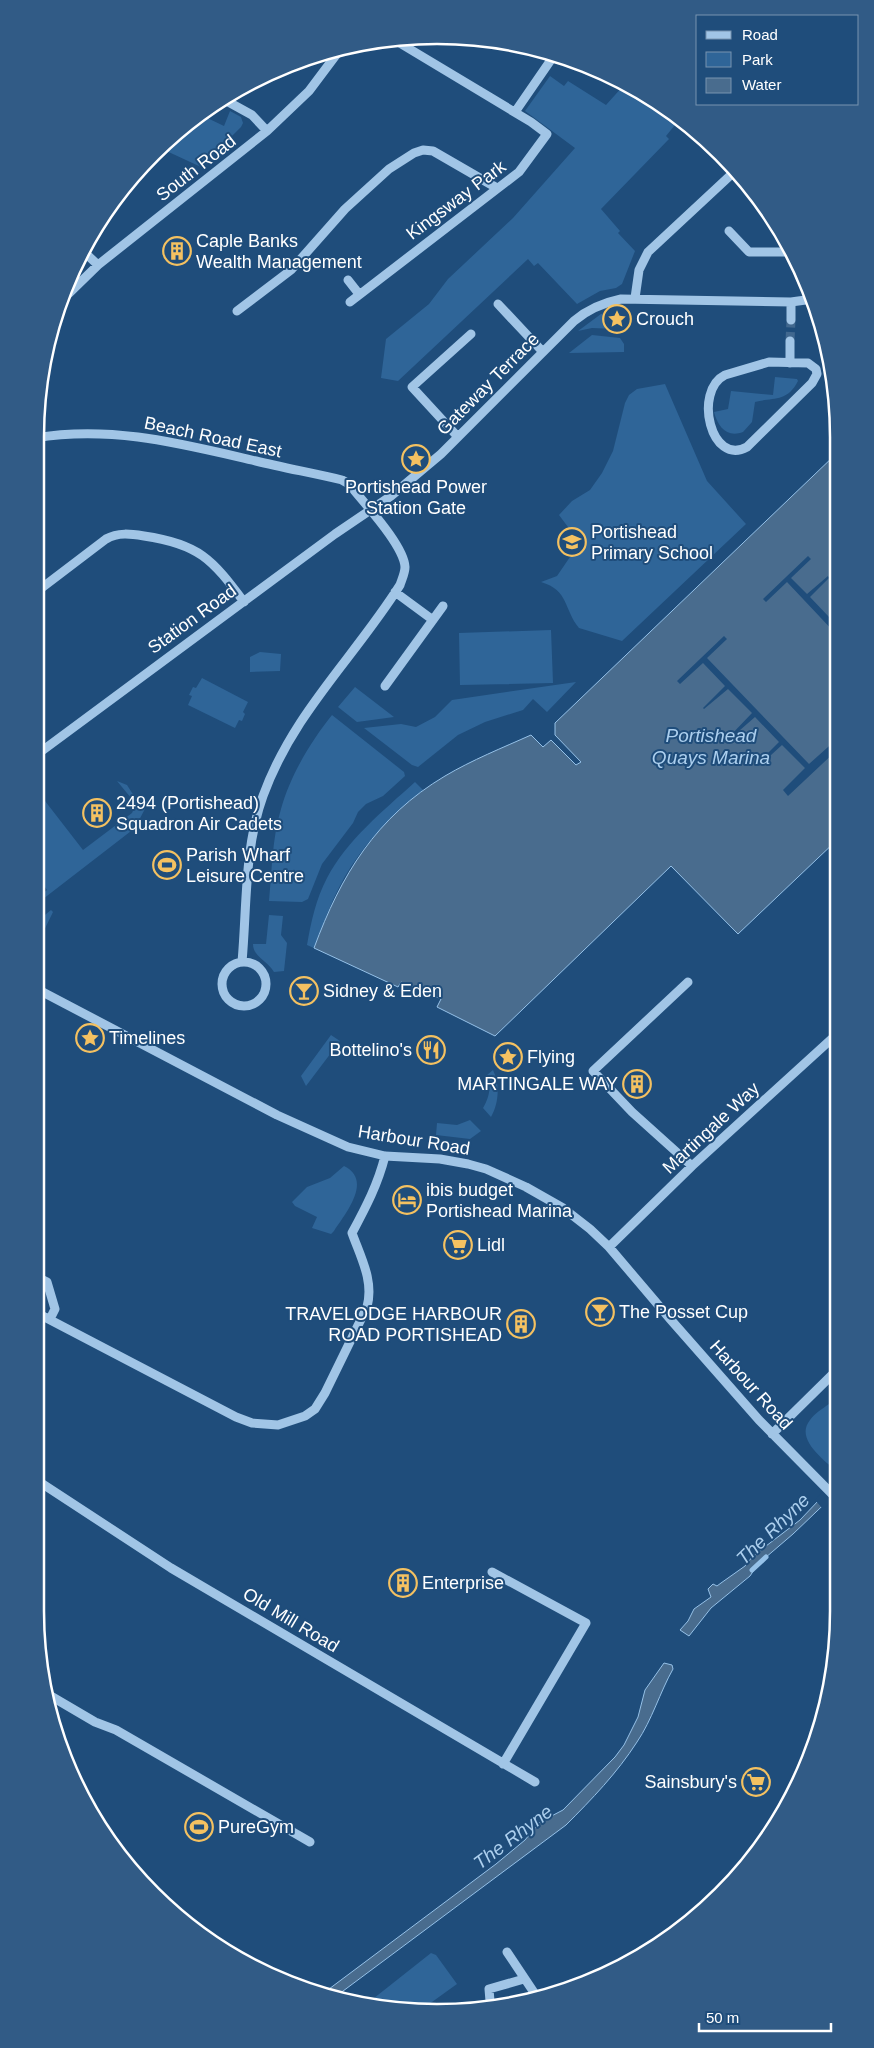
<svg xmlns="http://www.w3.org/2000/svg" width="874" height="2048" viewBox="0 0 874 2048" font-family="Helvetica,sans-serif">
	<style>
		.green { fill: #2f6598 }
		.water { fill: #496c8e; stroke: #95c1e8 }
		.pier { fill: #1f4d7b }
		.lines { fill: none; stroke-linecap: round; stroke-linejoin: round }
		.stream { stroke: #95c1e8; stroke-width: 5 }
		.minor-tunnel { stroke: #41688f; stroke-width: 9; stroke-dasharray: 9 4.5; stroke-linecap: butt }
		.minor { stroke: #a1c5e6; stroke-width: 9 }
		.labels { text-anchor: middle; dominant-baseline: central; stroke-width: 4; stroke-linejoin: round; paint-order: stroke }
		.street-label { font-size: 18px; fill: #fff; stroke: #1f4d7b }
		.poi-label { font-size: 18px; fill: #fff; stroke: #1f4d7b; text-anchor: start }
		.water-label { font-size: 19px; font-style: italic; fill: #accfee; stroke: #1f4d7b }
		.rim { fill: none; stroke: #fff; stroke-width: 2.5 }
	</style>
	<rect width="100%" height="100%" fill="#1f4d7b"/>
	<!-- green -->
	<path class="green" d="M550,76l14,10 4,-5 38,24 18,-20 37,18 18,17 -13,16 3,3 -68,70 19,22 -2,2 17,18 -13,33 -6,4 -16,3 -23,13 -39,-41 -4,3 -6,-7 -130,122 -17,-3 5,-39 43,-35 19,-25 65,-61 62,-70 -50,-37z
		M230,111l11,6 2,6 -2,4 -40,40 -41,-19 39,-34 25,12z
		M626,308l-2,15 -7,6 -25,-1 -14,3 23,-17z
		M592,335l28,3 4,6v8l-55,1z
		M775,377l22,2 1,2c-11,22 -26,16 -43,21l-3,20 -9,10c-16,6 -25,-5 -29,-20l14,-3 3,-18 42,4z
		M665,384l42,97 39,43 -124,117 -43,-13c-15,-18 -10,-38 -38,-46l16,-6 15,-22 -4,-27 -9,-12 13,-14 18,-11 12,-17 11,-22 12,-48 4,-8 8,-6z
		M551,630l2,53 -93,2 -1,-52z
		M260,652l21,2 -1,17 -30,1v-15z
		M202,678l46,24 -5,10 2,2 -3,7 -3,-1 -4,8 -47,-23 4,-9 -3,-1 4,-8 3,1z
		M576,682l-29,30 -14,-13 -10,11 -38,12 -27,13 -40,32 -6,-2 -48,-37 37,-4 15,3 19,-10 17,-17z
		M355,687l39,30 -37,5 -19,-15z
		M332,715l72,57 1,4 -22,20 -17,8 -8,8 -5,11 -31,41 -14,35 -6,3 -33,-1c3,-30 3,-63 12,-92 9,-33 30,-68 51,-94z
		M117,781l10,4 7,11 14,7 -13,25 -92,71 -3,-4 7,-5 -12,-17v-85l48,62 49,-37 4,-9z
		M415,782l8,8c-23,20 -46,40 -64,65 -21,28 -33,61 -45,93l-7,-3c4,-23 9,-46 20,-67 20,-38 56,-67 88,-96z
		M51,910l2,2 -18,37v-26z
		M269,915l14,1 -2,19 6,8 -3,28 -10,1c-7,-12 -21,-15 -21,-28h13z
		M331,1035l9,6 -34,45 -5,-10z
		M493,1070c7,14 6,33 -2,47l-8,-9c6,-10 9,-22 4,-33z
		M470,1120l11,11 -11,8 -34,-4 1,-12 20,2z
		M344,1166c29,14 2,47 -10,65l-3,3 -19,-6 5,-11 -22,-11 -3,-4 15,-15 23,-9z
		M829,1404l9,7 1,63c-13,-13 -45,-34 -29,-54 5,-7 12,-11 19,-16z
		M431,1953l5,2 21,29 -32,23 3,5 -64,-6z"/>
	<!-- water -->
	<path class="water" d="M836,454l1,386 -99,94 -67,-68 -176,170 -58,-29 4,-8 -40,-17 -3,5 -84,-39c27,-73 62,-131 131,-172 27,-16 57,-28 86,-41l12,12 8,-7 25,25 5,-3 -26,-27v-12z
		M839,1479v11l-46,44 -35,30 -8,12 -39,32 -22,28 -9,-6 8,-9 6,-12 17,-12 -3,-8 5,-5 4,2 4,-3 24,-17 8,-10 47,-36z
		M664,1663l8,2 1,4c-13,23 -21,51 -36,73 -20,31 -45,57 -71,83l-231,172 -10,-5 171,-128 29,-24 15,-18 23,-12 52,-53 9,-12 14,-28 7,-27z"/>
	<!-- pier -->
	<path class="pier" d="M808,556l3,3 -20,19 16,16 21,-18 1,2 -19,19 19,20 7,-5 -4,8 4,5v9l-49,-52 -21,20 -3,-3z
		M724,636l3,3 -20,19 102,106 28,-25v11l-49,46 -5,-6 22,-22 -23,-23 -23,21 -2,-2 22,-22 -24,-25 -23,20 -2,-1 22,-23 -24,-24 -24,20 -1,-1 22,-22 -22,-23 -23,21 -3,-3z
		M837,1477h2v17l-16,15 -8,-9z"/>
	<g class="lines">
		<!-- stream -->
		<path class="stream" d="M752,1570l14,-13"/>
		<!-- minor-tunnel -->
		<path class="minor-tunnel" d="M790,341l1,-21"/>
		<!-- minor -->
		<path class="minor" d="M223,99l29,16 15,16
			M515,112l40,-58
			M729,231l20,21h36l4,-3
			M82,250l16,15
			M348,280l11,14
			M635,298l4,-28 9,-18 86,-80
			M350,302l169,-130 28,-38 -16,-12 -138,-83
			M58,304l40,-39 169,-134 42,-40 33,-44
			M498,304l45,48
			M237,311l54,-41 54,-61 44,-40 25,-16 9,-3 10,1 64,37
			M791,320v-18
			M769,362l39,1 8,6 1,5 -5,9 -65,64c-36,20 -54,-56 -22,-72z
			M790,363v-22
			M458,437l-46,-50 59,-53
			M35,438c77,-13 147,6 221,23 28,7 57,12 86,19l7,4c14,18 55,61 56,83 0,6 -3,12 -5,18 -46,73 -107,128 -137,211 -19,52 -16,111 -21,166
			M395,592l38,28
			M35,593l71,-54c12,-7 25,-5 38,-3 55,8 68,23 100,66
			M385,686l58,-80
			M35,756l300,-222 56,-38 50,-42 133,-133c14,-12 28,-18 47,-22l170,3 22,-3
			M222 984a22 22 0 1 1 44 0a22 22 0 1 1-44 0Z
			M688,982l-95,89 39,41 60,54
			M35,988l242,127 71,32 37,9 55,3 28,5 18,5 40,18 37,21 27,21 19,18 62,73 88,100 80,81
			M609,1247l83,-81 145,-132
			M35,1276l12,6 8,27 -5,10
			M35,1312l201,105 16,6 26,2 27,-9 10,-7 10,-16 42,-86c7,-26 -6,-49 -15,-74 14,-26 26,-49 33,-77
			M772,1434l66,-65
			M35,1479l136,89 364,214
			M492,1572l94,51 -83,141
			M49,1695l46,27 21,8 194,112
			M507,1952l30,45
			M490,2001l-1,-12 35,-10"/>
	</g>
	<!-- icons -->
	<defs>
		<symbol id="building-ring" viewBox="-11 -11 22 22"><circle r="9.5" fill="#1f4d7b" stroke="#f4c161" stroke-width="1.5"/><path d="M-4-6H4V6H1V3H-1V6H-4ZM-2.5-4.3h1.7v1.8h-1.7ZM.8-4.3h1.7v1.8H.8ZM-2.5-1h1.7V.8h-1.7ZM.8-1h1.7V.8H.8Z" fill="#f4c161"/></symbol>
		<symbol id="sight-ring" viewBox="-11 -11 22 22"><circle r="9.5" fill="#1f4d7b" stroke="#f4c161" stroke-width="1.5"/><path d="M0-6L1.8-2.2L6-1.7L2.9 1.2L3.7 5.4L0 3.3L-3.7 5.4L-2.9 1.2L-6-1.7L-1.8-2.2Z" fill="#f4c161"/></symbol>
		<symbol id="school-ring" viewBox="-11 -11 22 22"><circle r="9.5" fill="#1f4d7b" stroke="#f4c161" stroke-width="1.5"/><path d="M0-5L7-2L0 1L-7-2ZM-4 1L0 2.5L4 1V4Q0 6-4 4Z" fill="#f4c161"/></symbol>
		<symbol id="stadium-ring" viewBox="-11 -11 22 22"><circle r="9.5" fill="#1f4d7b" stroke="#f4c161" stroke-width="1.5"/><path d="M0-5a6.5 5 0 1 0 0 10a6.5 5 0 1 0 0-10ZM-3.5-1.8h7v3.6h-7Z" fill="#f4c161"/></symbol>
		<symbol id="bar-ring" viewBox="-11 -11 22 22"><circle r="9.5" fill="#1f4d7b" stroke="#f4c161" stroke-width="1.5"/><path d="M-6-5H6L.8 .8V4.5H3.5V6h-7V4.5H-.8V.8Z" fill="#f4c161"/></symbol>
		<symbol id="restaurant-ring" viewBox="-11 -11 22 22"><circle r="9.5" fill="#1f4d7b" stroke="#f4c161" stroke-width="1.5"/><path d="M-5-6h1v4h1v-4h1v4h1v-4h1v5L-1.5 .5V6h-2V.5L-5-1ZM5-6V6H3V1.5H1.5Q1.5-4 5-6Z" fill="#f4c161"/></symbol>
		<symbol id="hotel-ring" viewBox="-11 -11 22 22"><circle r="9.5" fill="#1f4d7b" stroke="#f4c161" stroke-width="1.5"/><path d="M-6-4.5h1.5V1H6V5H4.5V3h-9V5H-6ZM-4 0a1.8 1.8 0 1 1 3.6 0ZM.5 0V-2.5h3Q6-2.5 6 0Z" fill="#f4c161"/></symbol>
		<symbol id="supermarket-ring" viewBox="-11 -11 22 22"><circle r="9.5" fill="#1f4d7b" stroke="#f4c161" stroke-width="1.5"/><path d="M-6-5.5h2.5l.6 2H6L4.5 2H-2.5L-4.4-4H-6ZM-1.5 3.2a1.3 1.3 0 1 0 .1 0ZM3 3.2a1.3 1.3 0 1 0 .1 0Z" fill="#f4c161"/></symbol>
	</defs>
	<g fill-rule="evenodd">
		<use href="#building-ring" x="161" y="235" width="32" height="32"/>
		<use href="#sight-ring" x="601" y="303" width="32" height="32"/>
		<use href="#sight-ring" x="400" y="443" width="32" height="32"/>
		<use href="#school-ring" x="556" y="526" width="32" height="32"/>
		<use href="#building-ring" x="81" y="797" width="32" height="32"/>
		<use href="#stadium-ring" x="151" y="849" width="32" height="32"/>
		<use href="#bar-ring" x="288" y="975" width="32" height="32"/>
		<use href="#sight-ring" x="74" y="1022" width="32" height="32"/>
		<use href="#restaurant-ring" x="415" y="1034" width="32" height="32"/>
		<use href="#sight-ring" x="492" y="1041" width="32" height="32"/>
		<use href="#building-ring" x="621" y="1068" width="32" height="32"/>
		<use href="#hotel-ring" x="391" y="1184" width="32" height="32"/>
		<use href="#supermarket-ring" x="442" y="1229" width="32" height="32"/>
		<use href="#bar-ring" x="584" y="1296" width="32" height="32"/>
		<use href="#building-ring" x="505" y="1308" width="32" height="32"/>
		<use href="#building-ring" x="387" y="1567" width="32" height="32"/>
		<use href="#supermarket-ring" x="740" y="1766" width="32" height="32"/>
		<use href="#stadium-ring" x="183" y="1811" width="32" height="32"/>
	</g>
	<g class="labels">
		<!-- street labels -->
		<g class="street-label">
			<text transform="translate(196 168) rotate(-38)">South Road</text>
			<text transform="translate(456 200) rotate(-37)">Kingsway Park</text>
			<text transform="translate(488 384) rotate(-45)">Gateway Terrace</text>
			<text transform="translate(213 437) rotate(12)">Beach Road East</text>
			<text transform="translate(192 619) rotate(-36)">Station Road</text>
			<text transform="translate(711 1128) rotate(-43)">Martingale Way</text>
			<text transform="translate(414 1140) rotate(9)">Harbour Road</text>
			<text transform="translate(751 1385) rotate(48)">Harbour Road</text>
			<text transform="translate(291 1620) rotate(31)">Old Mill Road</text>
		</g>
		<!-- poi labels -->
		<g class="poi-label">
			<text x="196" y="241">Caple Banks<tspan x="196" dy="21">Wealth Management</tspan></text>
			<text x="636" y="319">Crouch</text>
			<text x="416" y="487" text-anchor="middle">Portishead Power<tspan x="416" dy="21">Station Gate</tspan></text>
			<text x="591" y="532">Portishead<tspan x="591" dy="21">Primary School</tspan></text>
			<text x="116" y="803">2494 (Portishead)<tspan x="116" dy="21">Squadron Air Cadets</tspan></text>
			<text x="186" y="855">Parish Wharf<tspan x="186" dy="21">Leisure Centre</tspan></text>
			<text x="323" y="991">Sidney &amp; Eden</text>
			<text x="109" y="1038">Timelines</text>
			<text x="412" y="1050" text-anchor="end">Bottelino's</text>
			<text x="527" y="1057">Flying</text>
			<text x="618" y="1084" text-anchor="end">MARTINGALE WAY</text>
			<text x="426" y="1190">ibis budget<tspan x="426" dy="21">Portishead Marina</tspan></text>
			<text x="477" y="1245">Lidl</text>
			<text x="619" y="1312">The Posset Cup</text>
			<text x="502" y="1314" text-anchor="end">TRAVELODGE HARBOUR<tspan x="502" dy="21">ROAD PORTISHEAD</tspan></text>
			<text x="422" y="1583">Enterprise</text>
			<text x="737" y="1782" text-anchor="end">Sainsbury's</text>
			<text x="218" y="1827">PureGym</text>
		</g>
		<!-- water labels -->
		<g class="water-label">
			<text x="711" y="735">Portishead<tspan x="711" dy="22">Quays Marina</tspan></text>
			<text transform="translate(773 1529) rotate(-44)">The Rhyne</text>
			<text transform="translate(513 1837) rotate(-37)">The Rhyne</text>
		</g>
	</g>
	<!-- crop -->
	<path d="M0 0H874V2048H0ZM437 44H437A393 393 0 0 1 830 437V1611A393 393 0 0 1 437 2004H437A393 393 0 0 1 44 1611V437A393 393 0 0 1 437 44Z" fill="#315b86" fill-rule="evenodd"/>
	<path class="rim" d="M437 44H437A393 393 0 0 1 830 437V1611A393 393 0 0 1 437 2004H437A393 393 0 0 1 44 1611V437A393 393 0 0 1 437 44Z"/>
	<!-- legend -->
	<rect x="696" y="15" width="162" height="90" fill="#1f4d7b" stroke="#7994b0"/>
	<rect x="706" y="31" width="25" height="8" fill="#a1c5e6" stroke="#7994b0"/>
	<text x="742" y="40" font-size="15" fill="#ffffff">Road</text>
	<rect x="706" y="52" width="25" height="15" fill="#2f6598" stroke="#7994b0"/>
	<text x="742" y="65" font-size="15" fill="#ffffff">Park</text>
	<rect x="706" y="78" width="25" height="15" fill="#496c8e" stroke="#7994b0"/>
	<text x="742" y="90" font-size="15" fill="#ffffff">Water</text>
	<!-- scale -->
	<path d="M699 2023v8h132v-8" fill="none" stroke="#ffffff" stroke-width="2.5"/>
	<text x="706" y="2023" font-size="15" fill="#ffffff" stroke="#1f4d7b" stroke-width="4" paint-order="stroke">50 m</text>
</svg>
